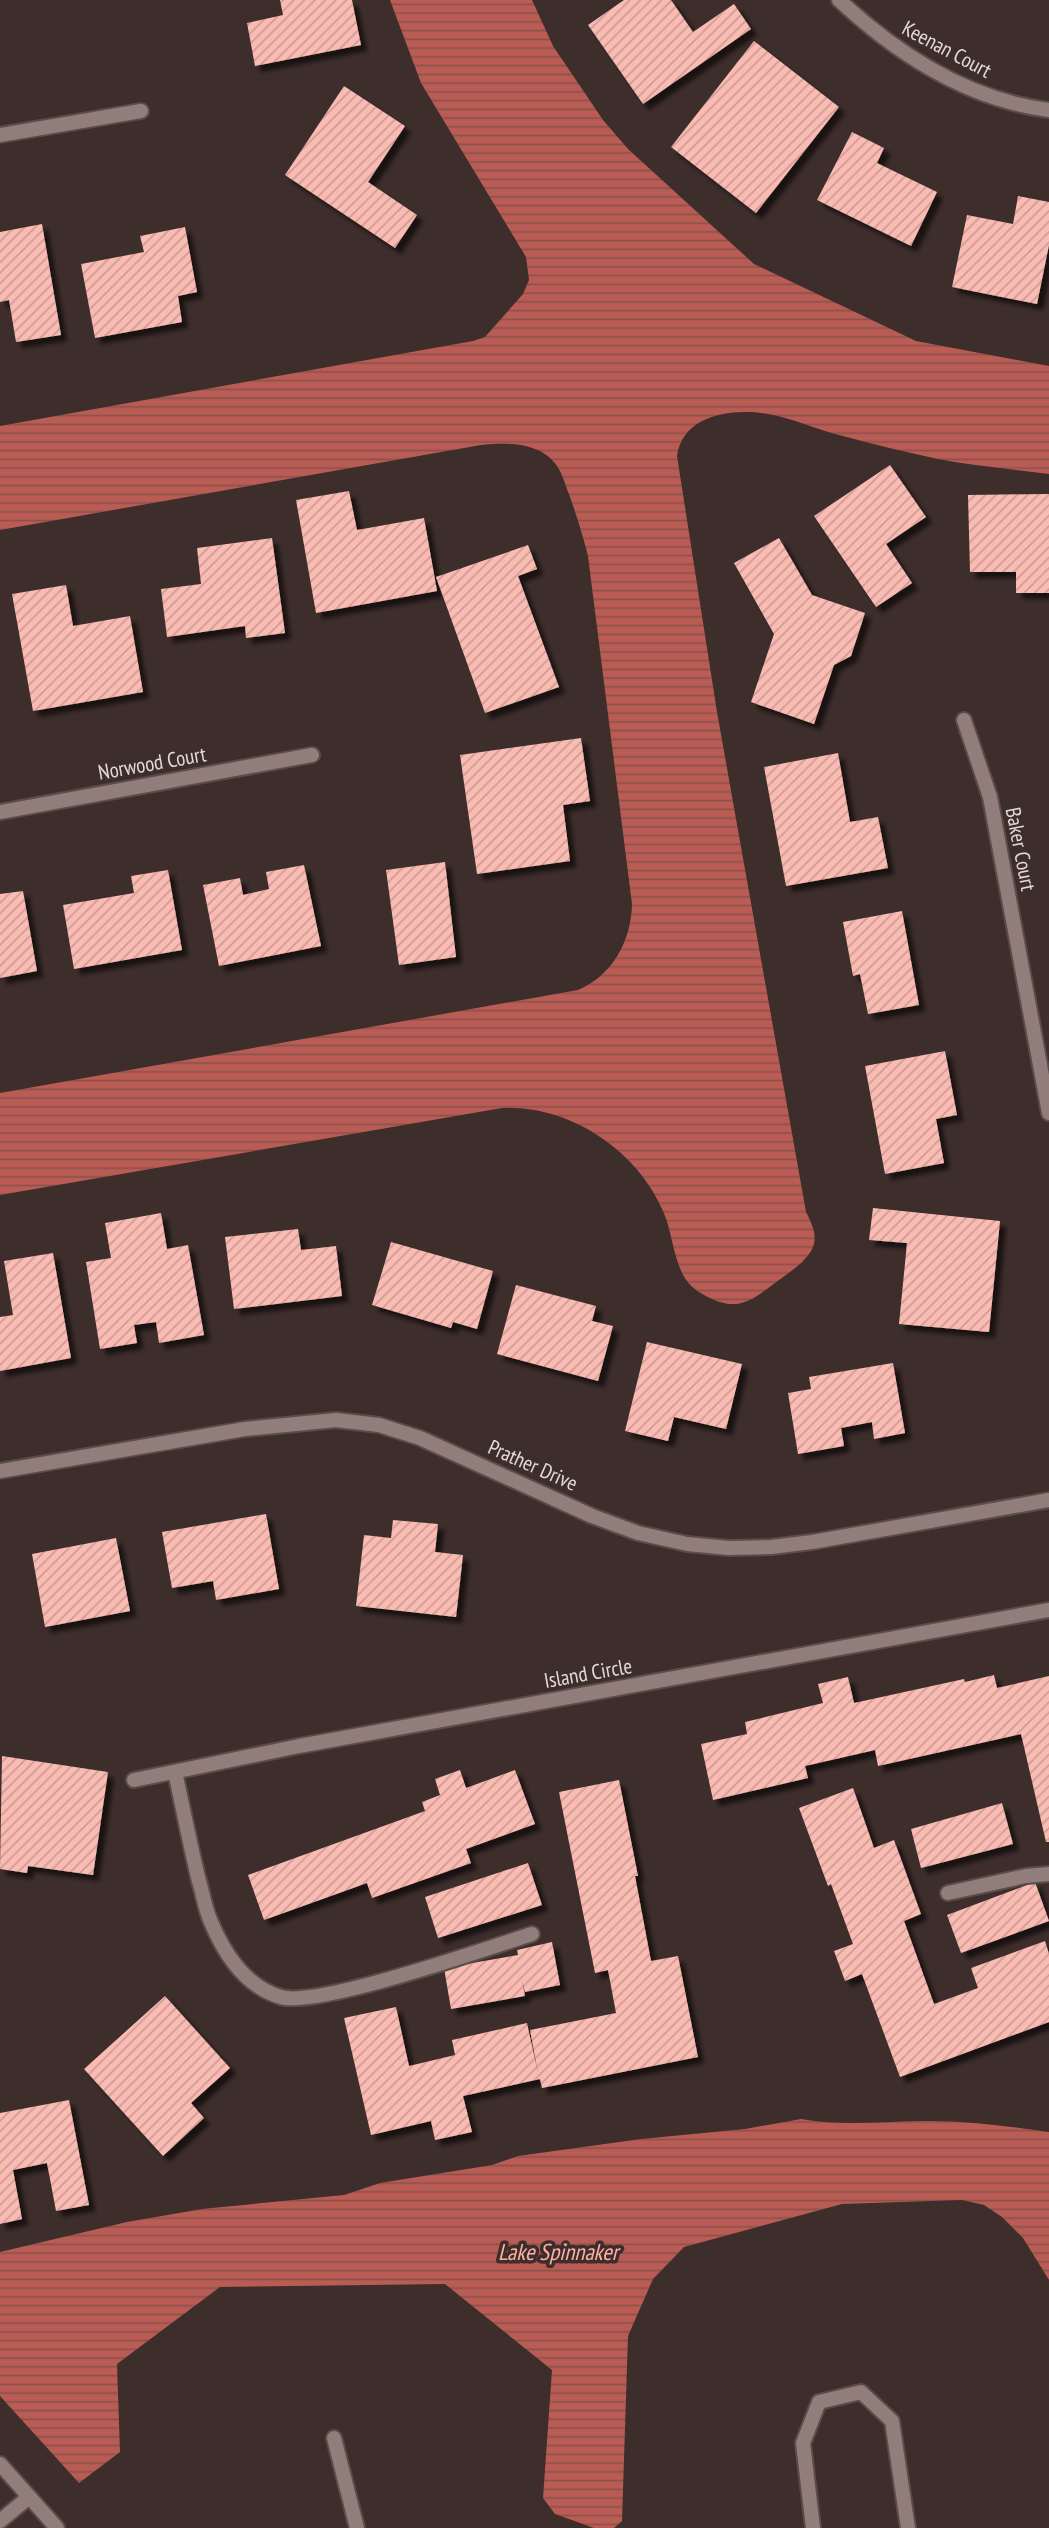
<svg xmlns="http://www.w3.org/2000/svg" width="1049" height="2528" viewBox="0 0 1049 2528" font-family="'PT Sans Narrow',sans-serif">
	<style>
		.water { fill: url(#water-rules) }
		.building { fill: url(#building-hatch); filter: url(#shadow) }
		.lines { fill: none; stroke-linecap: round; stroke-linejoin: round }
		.service-casing { stroke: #5a4c4a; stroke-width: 18 }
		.minor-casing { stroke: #5a4c4a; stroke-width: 18 }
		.service { stroke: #917d7a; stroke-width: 14 }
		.minor { stroke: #917d7a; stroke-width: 14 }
		.labels { text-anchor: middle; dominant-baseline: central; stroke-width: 7; stroke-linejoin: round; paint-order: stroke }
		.street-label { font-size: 21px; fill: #e4d9d8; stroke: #3d2d2b }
		.water-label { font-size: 23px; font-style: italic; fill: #feb1a7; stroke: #3d2d2b }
	</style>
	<defs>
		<pattern id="water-rules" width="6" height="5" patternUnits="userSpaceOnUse" patternTransform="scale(1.75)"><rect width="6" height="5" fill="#ba5c54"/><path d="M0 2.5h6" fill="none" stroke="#8b514c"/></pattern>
		<pattern id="building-hatch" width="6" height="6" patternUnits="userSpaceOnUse" patternTransform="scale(1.75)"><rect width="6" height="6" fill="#fabbb3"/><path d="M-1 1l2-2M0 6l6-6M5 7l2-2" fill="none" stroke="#cc9c96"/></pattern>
		<filter id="shadow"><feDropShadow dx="6" dy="6" stdDeviation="2" flood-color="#0009"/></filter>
	</defs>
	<rect width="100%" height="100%" fill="#3d2d2b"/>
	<!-- water -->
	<path class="water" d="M390,0h142l21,46 50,74 25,29 126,115 162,77 133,25v108c-37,-5 -75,-8 -111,-15 -33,-7 -66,-15 -99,-24 -24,-6 -47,-17 -71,-21 -35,-6 -85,0 -91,42l40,256 89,500c12,23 13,34 -6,52 -8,7 -17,13 -25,19 -24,18 -38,29 -67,14 -8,-4 -16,-9 -21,-16 -14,-19 -14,-48 -24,-70 -26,-61 -94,-106 -161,-103l-502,87v-102l578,-103c35,-15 53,-49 54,-86l-44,-348c-5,-20 -11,-39 -18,-59 -4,-10 -7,-22 -13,-31 -16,-24 -51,-24 -76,-21l-481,85v-104l473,-85 12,-4 38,-43 6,-14 -3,-23 -105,-174z
		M801,2119c40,7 78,3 119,2 44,-1 86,5 129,11v148l-26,-42 -21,-21 -18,-12 -22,-5 -120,4 -158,43 -31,32 -25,57 -6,185 -8,7h-20l-39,-14 -12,-16 9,-128 -107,-86 -225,3 -103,77 3,88 -41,31 -79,-87v-144l127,-30 75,-13 142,-14 36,-12 112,-18 26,-9 123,-17 104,-10z"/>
	<!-- building -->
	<path class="building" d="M280,0h72l9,45 -106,21 -8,-43 36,-8z
		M624,0h47l22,32 41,-28 17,25 -108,75 -55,-79z
		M754,41l85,66 -83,106 -85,-66z
		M344,86l61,40 -37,56 49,33 -22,33 -110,-73z
		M852,132l32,16 -7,15 60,29 -26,54 -94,-46z
		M1018,196l31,6v43l-12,59 -85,-17 15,-72 46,9z
		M42,224l19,111 -45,7 -7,-42 -9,2v-70z
		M185,227l12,65 -19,4 4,26 -87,16 -14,-74 63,-12 -4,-16z
		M890,465l36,52 -40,27 26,39 -36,24 -62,-91z
		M349,491l8,39 67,-12 13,73 -121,22 -20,-113z
		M1049,494v99h-33v-21h-46l-2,-77z
		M272,538l13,95 -39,5 -1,-12 -78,11 -6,-48 40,-5 -4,-36z
		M779,538l33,57 53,18 -14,43 -17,9 -20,59 -63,-22 23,-68 -40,-71z
		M528,545l9,24 -19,7 41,111 -74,26 -49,-136z
		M66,585l7,41 57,-10 13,76 -110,19 -21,-117z
		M581,738l9,63 -27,4 7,56 -93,13 -17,-119z
		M838,753l12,69 28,-5 10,51 -102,18 -22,-119z
		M445,862l11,95 -57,8 -13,-95z
		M304,865l17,81 -102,20 -16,-81 37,-7 3,17 26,-6 -3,-17z
		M168,870l14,80 -108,19 -11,-64 71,-12 -3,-17z
		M23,891l14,80 -37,7v-84z
		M902,911l17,94 -51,9 -8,-40 -7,2 -10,-54z
		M945,1051l12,64 -21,4 8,44 -59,11 -20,-108z
		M873,1208l127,13 -11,111 -90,-8 8,-81 -38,-3z
		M161,1213l6,36 21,-4 16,90 -45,8 -3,-21 -22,3 3,18 -37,6 -14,-87 25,-4 -6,-35z
		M298,1229l3,21 35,-4 6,50 -108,13 -9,-72z
		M391,1242l102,29 -16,58 -24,-7 -2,6 -79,-23z
		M53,1253l18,105 -71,13v-54l13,-2 -9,-54z
		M516,1285l80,21 -4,15 21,5 -15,55 -101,-27z
		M647,1342l95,22 -16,65 -52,-12 -6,24 -43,-10z
		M893,1363l12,70 -31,6 -2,-17 -31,6 3,18 -46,8 -10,-61 23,-4 -2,-12z
		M266,1514l13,75 -63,11 -3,-19 -41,7 -10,-56z
		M393,1520l45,4 -3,28 28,3 -7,62 -100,-11 8,-71 27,3z
		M116,1538l14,73 -85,16 -13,-73z
		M994,1675l3,13 52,-12v166h-3l-25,-108 -143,32 -3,-16 -70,16 3,12 -95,22 -12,-56 46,-10 -2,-12 78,-19 -5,-19 30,-7 6,26 110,-24 1,3z
		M2,1756l106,16 -15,103 -65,-9 -1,7 -27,-4z
		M460,1770l6,18 49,-18 20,54 -69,25 5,14 -99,35 -5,-15 -103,37 -16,-45 177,-64 -3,-9 18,-7 -5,-16z
		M619,1780l19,96h-3l16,85 27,-5 20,101 -156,31 -2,-9 -77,17 9,36 -37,8 -4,-19 -60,14 -27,-117 52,-11 13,59 46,-11 -3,-15 75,-17 11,50 -8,-43 86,-17 -8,-43 -13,3 -36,-181z
		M853,1788l21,60 20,-8 27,74 -17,7 30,83 44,-16 -7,-20 74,-27 4,13v68l-149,55 -38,-103 -17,7 -11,-30 19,-7 -22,-60 -3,2 -29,-78z
		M1002,1803l11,41 -92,24 -10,-39z
		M528,1863l14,42 -104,33 -13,-41z
		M1035,1882l14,39 -88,32 -14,-38z
		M552,1942l8,43 -35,7 -3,-12 3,16 -74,13 -7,-41 74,-13 -1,-5z
		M165,1996l65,72 -39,35 13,15 -41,38 -79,-87z
		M69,2100l20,105 -33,6 -9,-48 -34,7 9,49 -22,5v-111z"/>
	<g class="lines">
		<defs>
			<path id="service" d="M175,1772c8,36 15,73 24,109 4,13 6,28 12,41 13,31 35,65 70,75 36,11 207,-49 251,-63
				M948,1893l78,-17 23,-2"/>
			<path id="minor" d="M839,0c58,54 129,100 210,110
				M0,135l141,-24
				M964,720l26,77 59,316
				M0,812l312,-57
				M0,1471l245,-42 91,-9 43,5 41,13 172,78 46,17 49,11 42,4 42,-1 41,-5 237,-42
				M134,1780l165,-34 750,-136
				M334,2438l23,90
				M0,2464l57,64
				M0,2521l29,-24
				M813,2528l-10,-85 16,-41 42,-10 31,29 16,107"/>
		</defs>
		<!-- service casing -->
		<use href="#service" class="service-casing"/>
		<!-- minor casing -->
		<use href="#minor" class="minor-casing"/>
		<!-- service -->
		<use href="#service" class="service"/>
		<!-- minor -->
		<use href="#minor" class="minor"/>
	</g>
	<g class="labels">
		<!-- street labels -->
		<g class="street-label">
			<text transform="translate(947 49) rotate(28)">Keenan Court</text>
			<text transform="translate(152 763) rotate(-10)">Norwood Court</text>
			<text transform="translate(1021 849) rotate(79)">Baker Court</text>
			<text transform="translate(533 1465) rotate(24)">Prather Drive</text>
			<text transform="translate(588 1673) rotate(-10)">Island Circle</text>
		</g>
		<!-- water labels -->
		<g class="water-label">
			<text x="558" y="2251">Lake Spinnaker</text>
		</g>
	</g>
</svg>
